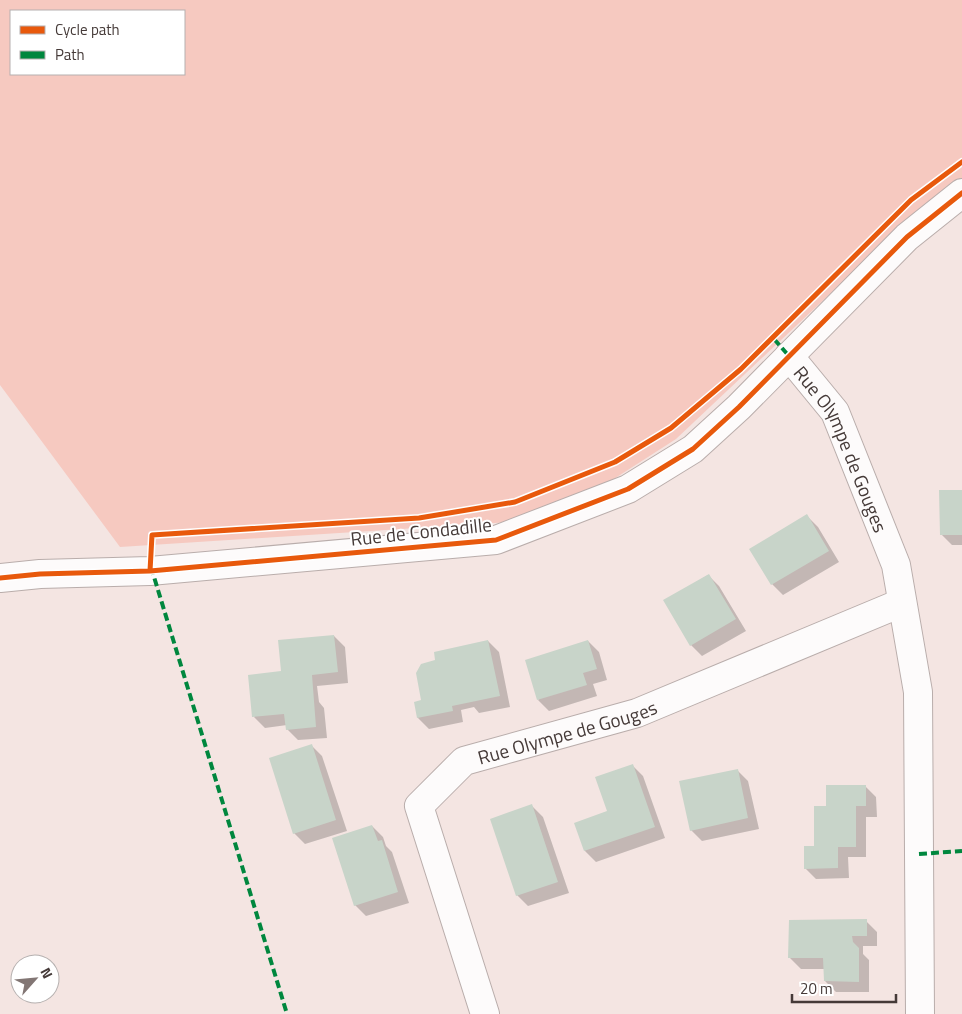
<svg xmlns="http://www.w3.org/2000/svg" width="962" height="1014" viewBox="0 0 962 1014" font-family="'Titillium Web',sans-serif">
	<style>
		.green { fill: #f6c9c0; fill-rule: evenodd }
		.shadow { fill: #0003 }
		.building { fill: #c8d4c9 }
		.lines { fill: none; stroke-linecap: round; stroke-linejoin: round }
		.street-casing { stroke: #b9adab; stroke-width: 30 }
		.secondary-casing { stroke: #b9adab; stroke-width: 30 }
		.street { stroke: #fdfbfb; stroke-width: 28 }
		.secondary { stroke: #fdfbfb; stroke-width: 28 }
		.quiet { stroke: #00873e; stroke-width: 4; stroke-dasharray: 8 4; stroke-linecap: butt }
		.cycleway-casing { stroke: #fff; stroke-width: 8 }
		.cycleway { stroke: #e8590c; stroke-width: 5 }
		.labels { text-anchor: middle; dominant-baseline: central; stroke-width: 4; stroke-linejoin: round; paint-order: stroke }
		.street-label { font-size: 19px; fill: #453a38; stroke: #fff }
	</style>
	<rect width="100%" height="100%" fill="#f4e5e2"/>
	<!-- green -->
	<path class="green" d="M0,0h962v178l-61,49 -225,212 -70,45 -96,38 -390,25 -120,-162zM11,11h173v63h-173z"/>
	<!-- shadow -->
	<path class="shadow" d="M962,491v54h-10l-11,-11z
		M807,516l11,11 21,35 -56,33 -11,-11z
		M708,575l11,11 27,45 -44,25 -11,-11 -26,-44z
		M334,636l11,11 3,36 -31,3 2,16 5,6 3,30 -29,2 -11,-11v-4l-22,3 -11,-11 28,-44z
		M488,641l11,11 11,55 -31,6 -5,-6 -13,3 2,12 -34,7 -11,-11 -3,-15 8,-2z
		M588,641l11,11 8,28 -14,4 4,12 -48,15 -11,-11z
		M311,745l11,11 25,75 -42,13 -11,-11z
		M632,765l11,11 22,62 -69,24 -11,-11 -9,-27 33,-12z
		M737,770l11,11 11,48 -57,12 -11,-11z
		M865,786l11,11 1,20h-11v40h-18l1,21 -33,1 -11,-11 10,-20 13,-41z
		M532,806l11,11 26,76 -41,13 -11,-11z
		M372,826l11,11 3,9 6,6 17,51 -43,13 -11,-11z
		M866,921l11,11v14h-14v8l6,6v32h-33l-11,-11v-12h-24l-11,-11z"/>
	<!-- building -->
	<path class="building" d="M939,490h23v45h-22z
		M807,514l22,37 -58,34 -22,-36z
		M709,574l27,45 -46,27 -27,-46z
		M334,635l4,37 -26,3 4,52 -30,3 -2,-16 -32,3 -4,-42 33,-4 -3,-31z
		M488,640l12,56 -48,10 1,5 -36,7 -3,-16 7,-2 -5,-27 5,-9 14,-4 -1,-8z
		M588,640l9,29 -14,4 4,12 -50,15 -12,-40z
		M312,744l24,76 -43,14 -24,-76z
		M633,764l22,63 -71,24 -10,-28 33,-12 -12,-34z
		M738,769l10,49 -58,13 -11,-50z
		M826,785h40v21h-10v41h-18v21l-34,1v-23h10v-40h12z
		M532,804l26,78 -42,14 -26,-77z
		M372,825l6,16 4,-1 16,52 -44,14 -22,-68z
		M867,919v17h-15l1,6 6,6v34l-35,-1 -1,-23h-35l1,-38z"/>
	<g class="lines">
		<defs>
			<g id="street">
				<path id="s1" d="M789,356l46,56 61,153 22,127 2,322"/>
				<path id="s2" d="M485,1014l-66,-208 45,-45 173,-48 264,-110"/>
			</g>
			<path id="secondary" d="M0,578l40,-4 110,-3 346,-31 132,-51 65,-40 46,-42 168,-170 55,-44"/>
		</defs>
		<!-- street casing -->
		<use href="#street" class="street-casing"/>
		<!-- secondary casing -->
		<use href="#secondary" class="secondary-casing"/>
		<!-- street -->
		<use href="#street" class="street"/>
		<!-- secondary -->
		<use href="#secondary" class="secondary"/>
		<!-- quiet -->
		<path class="quiet" d="M774,339l15,17
			M151,567l136,447
			M919,854l43,-3"/>
		<defs>
			<path id="cycleway" d="M150,571l2,-36 267,-17 96,-16 100,-40 56,-34 70,-59 170,-169 51,-38
				M0,578l40,-4 110,-3 346,-31 132,-51 65,-40 46,-42 168,-170 55,-44"/>
		</defs>
		<!-- cycleway casing -->
		<use href="#cycleway" class="cycleway-casing"/>
		<!-- cycleway -->
		<use href="#cycleway" class="cycleway"/>
	</g>
	<g class="labels">
		<!-- street labels -->
		<g class="street-label">
			<text stroke="none"><textPath href="#s1" startOffset="108">Rue Olympe de Gouges</textPath></text>
			<text transform="translate(421 531) rotate(-6)">Rue de Condadille</text>
			<text stroke="none"><textPath href="#s2" startOffset="389">Rue Olympe de Gouges</textPath></text>
		</g>
	</g>
	<!-- legend -->
	<rect x="10" y="10" width="175" height="65" fill="#ffffff" stroke="#b5b0af"/>
	<rect x="20" y="26" width="25" height="8" fill="#e8590c" stroke="#b5b0af"/>
	<text x="55" y="35" font-size="15" fill="#453a38">Cycle path</text>
	<rect x="20" y="51" width="25" height="8" fill="#00873e" stroke="#b5b0af"/>
	<text x="55" y="60" font-size="15" fill="#453a38">Path</text>
	<!-- north arrow -->
	<g transform="translate(35 979) rotate(63)"><circle r="24" fill="#ffffff" stroke="#b5b0af"/>
	<path d="M0-4L9 19L0 12L-9 19Z" fill="#827674"/>
	<text y="-8" font-size="14" font-weight="bold" text-anchor="middle" fill="#453a38">N</text>
	</g>
	<!-- scale -->
	<path d="M792 994v8h104v-8" fill="none" stroke="#453a38" stroke-width="2.5"/>
	<text x="800" y="994" font-size="15" fill="#453a38" stroke="#ffffff" stroke-width="4" paint-order="stroke">20 m</text>
</svg>
